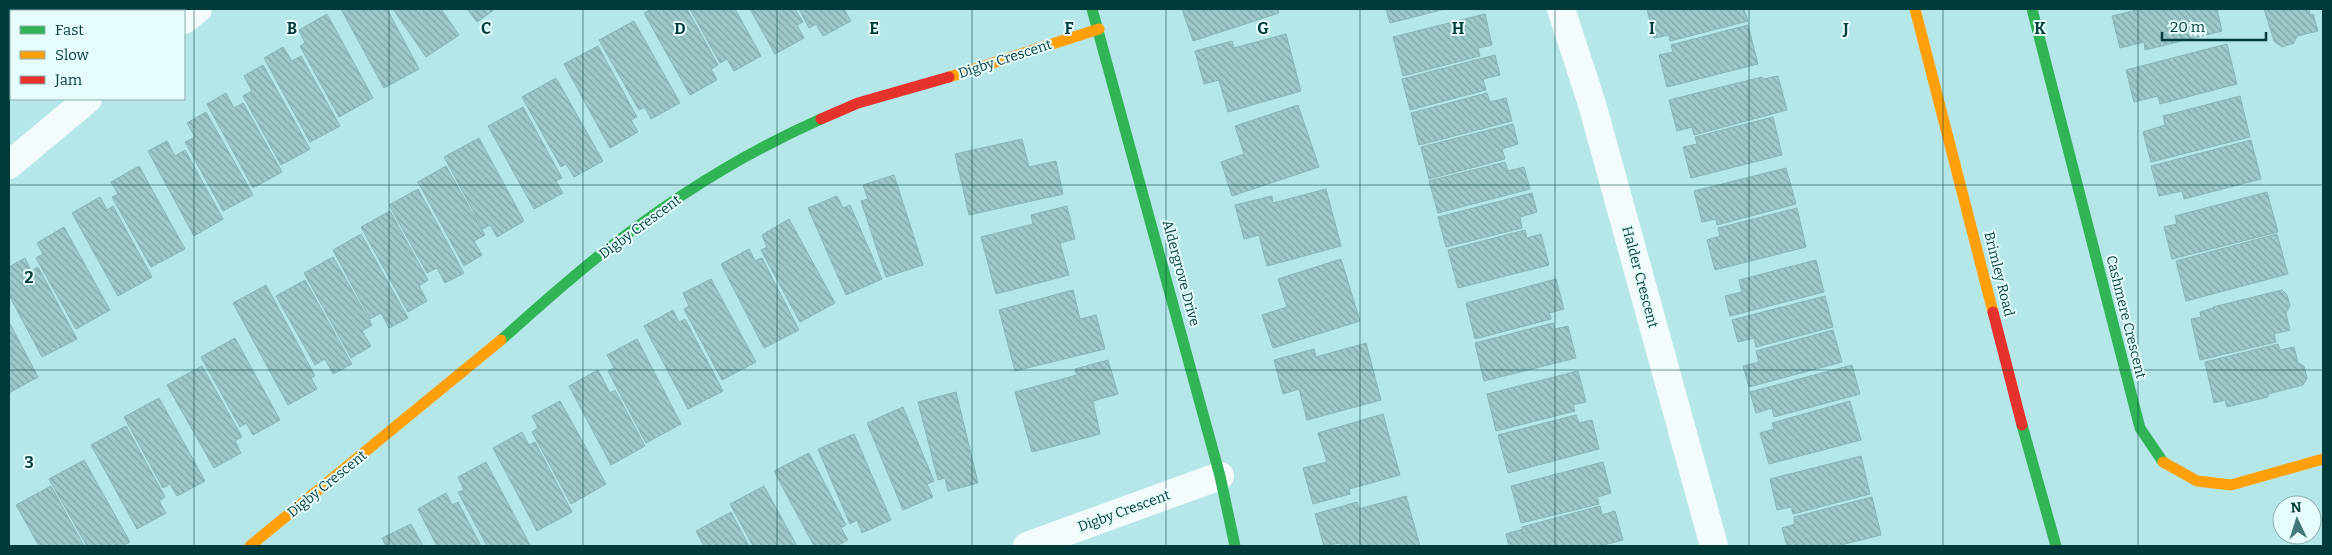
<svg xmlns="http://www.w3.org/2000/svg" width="2332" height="555" viewBox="0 0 2332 555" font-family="Bitter,serif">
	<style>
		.building { fill: url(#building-back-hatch); stroke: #86b5b6 }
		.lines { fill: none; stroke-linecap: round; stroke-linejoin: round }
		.street { stroke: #f4fbfc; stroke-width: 28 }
		.fast { stroke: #30b455; stroke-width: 11 }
		.slow { stroke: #ff9f0a; stroke-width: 11 }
		.jam { stroke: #e5322d; stroke-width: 11 }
		.grid { fill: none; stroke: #003b3c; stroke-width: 1; stroke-opacity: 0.55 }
		.labels { text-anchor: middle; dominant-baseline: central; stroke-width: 4; stroke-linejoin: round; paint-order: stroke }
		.street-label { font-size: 14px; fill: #003b3c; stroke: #e6fbfb }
		.grid-label { font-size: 16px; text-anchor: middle; font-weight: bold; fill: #003b3c; stroke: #e6fbfb; stroke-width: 4; stroke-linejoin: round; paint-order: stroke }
	</style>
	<defs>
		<pattern id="building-back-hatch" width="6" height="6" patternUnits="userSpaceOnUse" patternTransform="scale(1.25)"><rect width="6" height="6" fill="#9cc9ca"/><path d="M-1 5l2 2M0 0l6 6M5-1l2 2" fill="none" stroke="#7da4a5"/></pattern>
	</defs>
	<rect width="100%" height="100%" fill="#b6e7e8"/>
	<!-- building -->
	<path class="building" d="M9,9h40l1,2h-39v11z
		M341,9h46l32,60 -35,19z
		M393,9h48l18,26 -33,22z
		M467,9h28l-18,13z
		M651,9h36l31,56 -7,4 6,11 -27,15 -46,-82z
		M690,9h45l26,47 -27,15 -7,-12 -7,4z
		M750,9h45l8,13 -6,3 7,13 -29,16z
		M799,9h45l7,12 -28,15 -7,-12 -7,4z
		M1182,9h96l1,4 -86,28z
		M1386,9h59l-55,14z
		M1647,9h97l4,12 -78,20 -1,-6 -15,3z
		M2140,9h77l5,22 -77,19 -1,-8 -24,6 -8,-32z
		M2264,9h45l1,6 3,-1 5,17 -21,5 -3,7 -12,4 -8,-6z
		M327,14l46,84 -34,19 -39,-71 5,-3 -6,-13z
		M1485,14l7,31 -14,3 2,8 -77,20 -10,-39z
		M634,21l46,82 -29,16 -6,-12 -6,3 -40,-70z
		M9,25l2,5v31l-2,2z
		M1748,25l10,39 -91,23 -8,-32 14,-3 -2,-7z
		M1286,34l15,57 -73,21 -9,-32 -15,4 -9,-33 37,-10 2,7z
		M2227,44l10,40 -77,20 -2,-8 -24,6 -8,-32z
		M598,46l39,71 -6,3 7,12 -28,16 -46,-84z
		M283,47l9,14 9,-5 39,70 -30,16 -46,-84z
		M1495,55l5,20 -17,4 3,11 -76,20 -8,-31z
		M263,65l47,84 -29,16 -38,-69 9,-5 -8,-15z
		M1778,76l9,34 -93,25 -2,-8 -15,4 -8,-31 93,-23 1,2z
		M556,78l47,83 -29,16 -8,-13 -5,3 -39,-70z
		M226,93l8,15 9,-5 39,69 -29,16 -46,-84z
		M1487,93l3,9 16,-4 6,23 -93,24 -8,-32z
		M2240,96l10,41 -99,25 -8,-30 22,-7 -2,-9z
		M1298,105l21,62 -87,29 -11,-34 23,-8 -9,-28z
		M523,107l39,71 -6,3 7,12 -29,16 -46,-83z
		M206,112l47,83 -30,16 -38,-69 10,-5 -8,-14z
		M1773,117l9,38 -91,23 -8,-31 14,-3 -2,-7z
		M1513,124l5,20 -16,5 3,10 -76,20 -8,-32z
		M479,138l45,83 -27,16 -7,-12 -7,4 -39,-72z
		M1022,139l7,28 27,-6 7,33 -94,21 -14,-61z
		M2251,140l10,39 -77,20 -2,-8 -23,5 -8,-30z
		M167,141l8,15 10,-6 38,69 -29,17 -46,-85z
		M1505,162l3,9 16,-4 6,22 -92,24 -9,-32z
		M139,166l46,83 -34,18 -39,-70 6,-3 -7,-12z
		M446,166l39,69 -11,6 8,14 -18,11 -46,-84z
		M1786,168l10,36 -79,21 -1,-6 -14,3 -8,-31z
		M894,175l29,90 -37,12 -25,-76 7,-2 -5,-14z
		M418,189l46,84 -19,10 -8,-15 -10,5 -38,-68z
		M1326,189l15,57 -74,20 -8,-31 -15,4 -9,-34 37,-9 1,7z
		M2267,192l11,40 -106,27 -8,-32 13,-3 -2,-8z
		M1532,193l5,19 -17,5 2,11 -76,19 -8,-30z
		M837,196l6,12 7,-3 32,74 -36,16 -38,-87z
		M100,197l7,13 6,-4 39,71 -34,19 -46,-83z
		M1067,206l8,33 -15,4 9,32 -73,19 -15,-57 52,-13 -2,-9z
		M1797,208l9,39 -91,23 -8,-30 13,-4 -2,-8z
		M390,211l38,69 -9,6 8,15 -19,11 -47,-85z
		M789,219l46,84 -35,19 -39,-72 6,-3 -5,-12z
		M64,227l46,83 -34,19 -40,-71 7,-4 -6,-11z
		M1525,230l2,8 14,-4 8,31 -91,23 -10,-38z
		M361,234l47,84 -19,10 -8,-15 -11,6 -37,-69z
		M2277,234l11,40 -102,27 -10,-40z
		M749,249l6,12 7,-3 37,72 -35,18 -43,-84z
		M333,257l39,68 -10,6 9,15 -20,12 -47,-85z
		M25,258l6,13 7,-4 39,72 -35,18 -33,-62v-28z
		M1341,259l19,62 -87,27 -11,-33 25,-8 -9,-28z
		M1816,260l8,32 -94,24 -5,-20 17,-4 -3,-12z
		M711,279l45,83 -34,18 -38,-71 5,-3 -6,-13z
		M1556,279l8,30 -15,4 2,6 -76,20 -9,-36z
		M305,280l47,84 -19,10 -8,-15 -10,6 -39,-69z
		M266,285l49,91 -4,2 6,11 -29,16 -55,-102z
		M1073,290l7,29 16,-4 9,34 -90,22 -16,-61z
		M2282,290l5,5 3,11 -4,7 4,17 -16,4 2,8 -76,18 -9,-41 10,-2 -1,-5 13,-4v-1z
		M1825,296l8,31 -77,20 -2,-9 -16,4 -6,-22z
		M673,310l6,12 6,-3 38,72 -35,18 -44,-83z
		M9,322l29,55 -29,16z
		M1553,323l2,6 13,-3 8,32 -92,23 -9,-38z
		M1833,330l9,32 -93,25 -6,-21 16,-4 -3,-11z
		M235,338l45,82 -27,15 -7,-12 -6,4 -39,-70z
		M637,339l44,85 -35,19 -38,-72 6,-3 -7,-13z
		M1366,343l15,57 -74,20 -8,-31 -16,5 -9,-34 40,-11 2,8z
		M2278,344l2,6 14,-3 4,16 6,3 3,12 -4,7 -35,9v3l-41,10 -2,-7 -11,3 -9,-41z
		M1108,360l10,34 -25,7 7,33 -68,18 -17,-60 62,-17 -2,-6z
		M1852,365l8,29 -86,23 -2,-9 -16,5 -6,-21z
		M202,366l40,71 -7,4 6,12 -27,15 -47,-83z
		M598,370l12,23 5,-3 30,56 -34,19 -42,-79z
		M1578,371l8,31 -13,3 2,6 -79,20 -9,-37z
		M956,392l22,91 -30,8 -3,-13 -7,2 -20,-78z
		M159,398l46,83 -28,15 -7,-12 -7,4 -39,-71z
		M560,401l46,83 -35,20 -39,-72 6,-4 -6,-12z
		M1850,401l11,39 -92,24 -9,-31 14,-4 -2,-6z
		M903,407l31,74 -7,3 6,13 -30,13 -36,-87z
		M1383,414l17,61 -51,14 1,5 -37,10 -10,-36 24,-6 -9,-29z
		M1576,415l3,8 13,-3 7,29 -91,24 -10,-38z
		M126,426l39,71 -6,4 7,12 -29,16 -46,-84z
		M522,432l7,13 6,-3 37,70 -35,19 -44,-83z
		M854,434l37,86 -29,13 -5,-13 -7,4 -32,-75z
		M809,453l37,72 -5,3 7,12 -11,6h-23l-40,-75z
		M1861,456l9,38 -77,20 -2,-7 -14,3 -7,-31z
		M84,460l46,82 -8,4h-35l-38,-67z
		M486,462l44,83 -2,1h-41l-29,-54 6,-2 -6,-13z
		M1603,462l8,31 -14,4 2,7 -78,19 -10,-37z
		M51,486l33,60h-45l-23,-41z
		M764,486l33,60h-44l-23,-42z
		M446,493l6,12 6,-3 23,44h-44l-19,-37z
		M1406,496l14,50h-80v-3l-16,3 -9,-32 42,-12 2,7z
		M1872,497l9,38 -44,11h-50l-5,-18 13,-4 -1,-7z
		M1600,506l2,9 13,-4 8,29 -23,6h-91l-3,-12 17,-5 -1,-2z
		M731,512l18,34h-45l-8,-15z
		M411,524l12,22h-37l-4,-8z"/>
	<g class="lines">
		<!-- street -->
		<path class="street" d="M1561,9l31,95 122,442
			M184,20l14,-11
			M9,165l79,-66
			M1027,546l193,-70"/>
		<!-- fast -->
		<path class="fast" d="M1092,9l128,467 15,70
			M2032,9l108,419 23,34
			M501,340c34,-30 68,-61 104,-89 66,-52 139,-98 216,-132
			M2022,425l34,121"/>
		<!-- slow -->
		<path class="slow" d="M1915,9l78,303
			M949,77l150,-48
			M2163,462l34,19 34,4 92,-26
			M250,546l251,-206"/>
		<!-- jam -->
		<path class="jam" d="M821,119l37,-16 91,-26
			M1993,312l29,113"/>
	</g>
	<!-- grid -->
	<path class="grid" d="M194,9v537M389,9v537M583,9v537M777,9v537M972,9v537M1166,9v537M1360,9v537M1555,9v537M1749,9v537M1943,9v537M2138,9v537M9,185h2314M9,370h2314"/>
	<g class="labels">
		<!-- street labels -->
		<g class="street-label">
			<text transform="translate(1005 59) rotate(-18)">Digby Crescent</text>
			<text transform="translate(640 227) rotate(-36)">Digby Crescent</text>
			<text transform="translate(1181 273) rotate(75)">Aldergrove Drive</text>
			<text transform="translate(1999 274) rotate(76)">Brimley Road</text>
			<text transform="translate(1640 277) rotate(75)">Halder Crescent</text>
			<text transform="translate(2126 317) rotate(76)">Cashmere Crescent</text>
			<text transform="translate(327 484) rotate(-39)">Digby Crescent</text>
			<text transform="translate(1124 511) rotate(-20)">Digby Crescent</text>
		</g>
	</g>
	<g class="grid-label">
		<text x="292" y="34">B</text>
		<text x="486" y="34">C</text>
		<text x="680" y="34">D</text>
		<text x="874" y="34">E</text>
		<text x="1069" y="34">F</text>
		<text x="1263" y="34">G</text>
		<text x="1458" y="34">H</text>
		<text x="1652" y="34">I</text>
		<text x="1846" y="34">J</text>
		<text x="2040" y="34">K</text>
		<text x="29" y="283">2</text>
		<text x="29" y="468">3</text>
	</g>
	<!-- border -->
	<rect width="2332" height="555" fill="none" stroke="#003b3c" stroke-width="20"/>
	<!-- legend -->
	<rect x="10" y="10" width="175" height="90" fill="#e6fbfb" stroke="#8aaeaf"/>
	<rect x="20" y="26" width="25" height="8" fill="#30b455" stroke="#8aaeaf"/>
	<text x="55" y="35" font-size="15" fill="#003b3c">Fast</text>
	<rect x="20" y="51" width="25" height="8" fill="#ff9f0a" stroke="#8aaeaf"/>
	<text x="55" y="60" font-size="15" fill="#003b3c">Slow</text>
	<rect x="20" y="76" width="25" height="8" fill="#e5322d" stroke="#8aaeaf"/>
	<text x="55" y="85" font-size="15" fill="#003b3c">Jam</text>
	<!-- north arrow -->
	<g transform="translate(2297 520) rotate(356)"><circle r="24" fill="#e6fbfb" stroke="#8aaeaf"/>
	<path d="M0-4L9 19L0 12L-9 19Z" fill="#407778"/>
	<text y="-8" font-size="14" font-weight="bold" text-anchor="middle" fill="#003b3c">N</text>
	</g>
	<!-- scale -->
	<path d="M2162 32v8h104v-8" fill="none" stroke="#003b3c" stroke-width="2.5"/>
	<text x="2170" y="32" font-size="15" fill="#003b3c" stroke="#e6fbfb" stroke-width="4" paint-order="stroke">20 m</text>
</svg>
